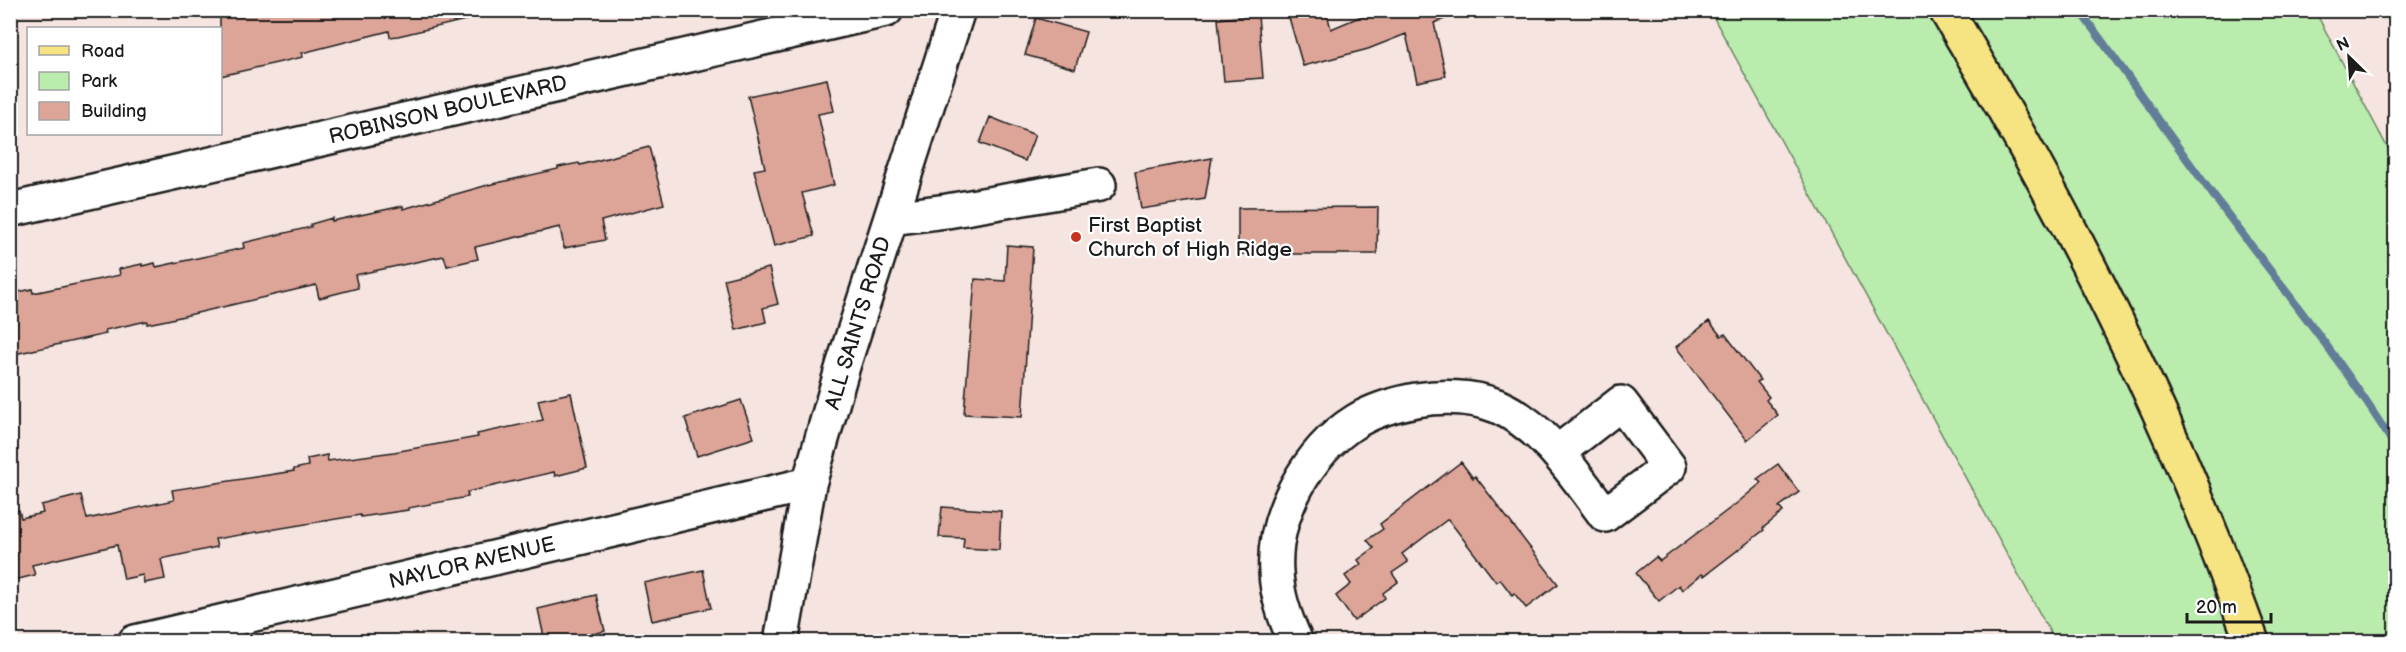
<svg xmlns="http://www.w3.org/2000/svg" width="2406" height="652" viewBox="0 0 2406 652" font-family="'Balsamiq Sans',sans-serif">
	<style>
		.green { fill: #b9ecad; stroke: #6a8464; stroke-width: 1.5 }
		.lines { fill: none; stroke-linecap: round; stroke-linejoin: round }
		.stream { stroke: #637d99; stroke-width: 8 }
		.building { fill: #dda498; stroke: #1c1c1c; stroke-width: 1.5 }
		.minor-casing { stroke: #1c1c1c; stroke-width: 38 }
		.major-casing { stroke: #1c1c1c; stroke-width: 38 }
		.minor { stroke: #fff; stroke-width: 33 }
		.major { stroke: #f6e381; stroke-width: 33 }
		.poi-dot { fill: #c8321e; stroke: #fff; stroke-width: 2 }
		.labels { text-anchor: middle; dominant-baseline: central; stroke-width: 4.5; stroke-linejoin: round; paint-order: stroke }
		.street-label { font-size: 21px; fill: #1c1c1c; stroke: #fff }
		.poi-label { font-size: 21px; fill: #1c1c1c; stroke: #fff; text-anchor: start }
	</style>
	<rect width="100%" height="100%" fill="#f5e4e0"/>
	<filter id="ink" filterUnits="userSpaceOnUse"><feTurbulence type="fractalNoise" baseFrequency=".0167" numOctaves="2"/><feDisplacementMap in="SourceGraphic" scale="12" xChannelSelector="R" yChannelSelector="G"/><feConvolveMatrix kernelMatrix="1 2 1 2 8 2 1 2 1" color-interpolation-filters="sRGB"/></filter>
	<g filter="url(#ink)">
		<!-- green -->
		<path class="green" d="M1710,11h605l80,151v479h-346l2,-7z"/>
		<g class="lines">
			<!-- stream -->
			<path class="stream" d="M2079,10c49,65 94,132 143,197 59,79 122,156 174,241"/>
		</g>
		<!-- building -->
		<path class="building" d="M237,10h232l1,9 -72,17 -8,1 -1,-6 -87,22 1,4 -83,19v-62z
			M1301,10h25l5,19 45,-19 87,2 -29,11 12,53 -29,6 -11,-48 -38,15 -65,17 -15,-52z
			M1258,15l5,63 -39,3 -6,-62z
			M1036,18l50,14 -11,37 -50,-14z
			M827,79l7,32 -16,3 16,71 -32,8 12,43 -40,10 -20,-76 11,-2 -17,-72z
			M990,117l45,18 -10,26 -45,-18z
			M649,147l15,57 -63,17 4,19 -41,8 -4,-21 -85,20 3,12 -31,7 -3,-10 -89,19 3,13 -39,10 -3,-13 -149,35 -20,4v-3l-42,9 1,4 -96,21v-61l22,-5 1,4 87,-18 -1,-6 23,-5v2l13,-3 1,4 88,-19 -1,-5 68,-16v-3l21,-6v3l71,-15v3l85,-24 70,-16v-2l21,-4 1,2z
			M1212,158l-7,41 -64,10 -6,-37z
			M1378,207l-1,47h-139v-46z
			M1007,245l26,2 -11,170 -58,-3 11,-135 30,2z
			M769,268l9,36 -15,4 3,14 -30,8 -12,-51z
			M1709,321l12,15 4,-2 35,46 -3,2 12,15 -3,3 12,15 -31,25 -71,-93z
			M571,393l16,75 -32,8 -1,-4 -87,20 1,5 -60,11v2l-47,7 -1,-2 -145,24 2,8 -56,12 4,20 -21,4 -1,-8 -19,4 -7,-34 -85,20 3,10 -25,6v-70l9,-1 2,8 22,-5 -2,-8 40,-10 6,24 87,-19 -2,-10 122,-19v-2l14,-3 -1,-7 20,-4 1,6 66,-9 84,-15 -1,-3 66,-14 -5,-20z
			M741,400l13,38 -57,18 -12,-38z
			M1461,462l12,16 2,-2 83,108 -32,24 -12,-15 -2,2 -12,-16 -4,3 -48,-63 -46,35 6,8 -16,11 6,9 -15,11 2,5 -31,23 -18,-25 15,-12 -6,-8 16,-12 -3,-4 16,-12 -7,-8 16,-11 -3,-5z
			M1778,464l21,28 -20,15 4,5 -20,16 1,2 -60,46 -2,-2 -20,16 -3,-5 -20,16 -23,-28 20,-16 4,4 77,-58 24,-20 -4,-4z
			M942,507l59,4 -2,39 -36,-2 1,-10 -25,-1z
			M703,570l8,38 -59,13 -8,-38z
			M596,595l9,36 -43,11h-17l-7,-33z"/>
		<g class="lines">
			<defs>
				<path id="minor" d="M10,210l876,-200
					M891,218l56,-7 152,-26
					M135,642l674,-158
					M781,642l28,-158 34,-118 115,-356
					M1296,642c-10,-21 -19,-46 -20,-70 -4,-56 32,-121 80,-151 18,-11 39,-17 60,-21 25,-4 56,-4 81,6 48,21 78,69 108,109l64,-48 -48,-64 -63,49"/>
				<path id="major" d="M1946,10c98,163 188,333 259,509 17,40 32,82 47,123"/>
			</defs>
			<!-- minor casing -->
			<use href="#minor" class="minor-casing"/>
			<!-- major casing -->
			<use href="#major" class="major-casing"/>
			<!-- minor -->
			<use href="#minor" class="minor"/>
			<!-- major -->
			<use href="#major" class="major"/>
		</g>
	</g>
	<!-- markers -->
	<circle class="poi-dot" cx="1076" cy="237" r="6"/>
	<g class="labels">
		<!-- street labels -->
		<g class="street-label">
			<text transform="translate(448 110) rotate(-13)">ROBINSON BOULEVARD</text>
			<text transform="translate(858 323) rotate(-73)">ALL SAINTS ROAD</text>
			<text transform="translate(472 563) rotate(-13)">NAYLOR AVENUE</text>
		</g>
		<!-- poi labels -->
		<g class="poi-label">
			<text x="1088" y="225">First Baptist<tspan x="1088" dy="24">Church of High Ridge</tspan></text>
		</g>
	</g>
	<!-- margin -->
	<rect width="2406" height="652" fill="none" stroke="#fff" stroke-width="36"/>
	<rect x="18" y="18" width="2370" height="616" fill="none" stroke="#1c1c1c" stroke-width="2" filter="url(#ink)"/>
	<!-- legend -->
	<rect x="27" y="27" width="195" height="108" fill="#ffffff" stroke="#a4a4a4" stroke-width="1.5"/>
	<rect x="39" y="46" width="30" height="9" fill="#f6e381" stroke="#a4a4a4" stroke-width="1.5"/>
	<text x="81" y="57" font-size="18" fill="#1c1c1c">Road</text>
	<rect x="39" y="72" width="30" height="18" fill="#b9ecad" stroke="#a4a4a4" stroke-width="1.5"/>
	<text x="81" y="87" font-size="18" fill="#1c1c1c">Park</text>
	<rect x="39" y="102" width="30" height="18" fill="#dda498" stroke="#a4a4a4" stroke-width="1.5"/>
	<text x="81" y="117" font-size="18" fill="#1c1c1c">Building</text>
	<!-- north arrow -->
	<g transform="translate(2349 57) rotate(335)" stroke="#ffffff" stroke-width="4.5" paint-order="stroke">
	<path d="M0-4.5L10 22L0 15L-10 22Z" fill="#1c1c1c"/>
	<text y="-9" font-size="16" font-weight="bold" text-anchor="middle" fill="#1c1c1c">N</text>
	</g>
	<!-- scale -->
	<path d="M2187 613v9h84v-9" fill="none" stroke="#1c1c1c" stroke-width="3"/>
	<text x="2196" y="613" font-size="18" fill="#1c1c1c" stroke="#ffffff" stroke-width="4.5" paint-order="stroke">20 m</text>
</svg>
